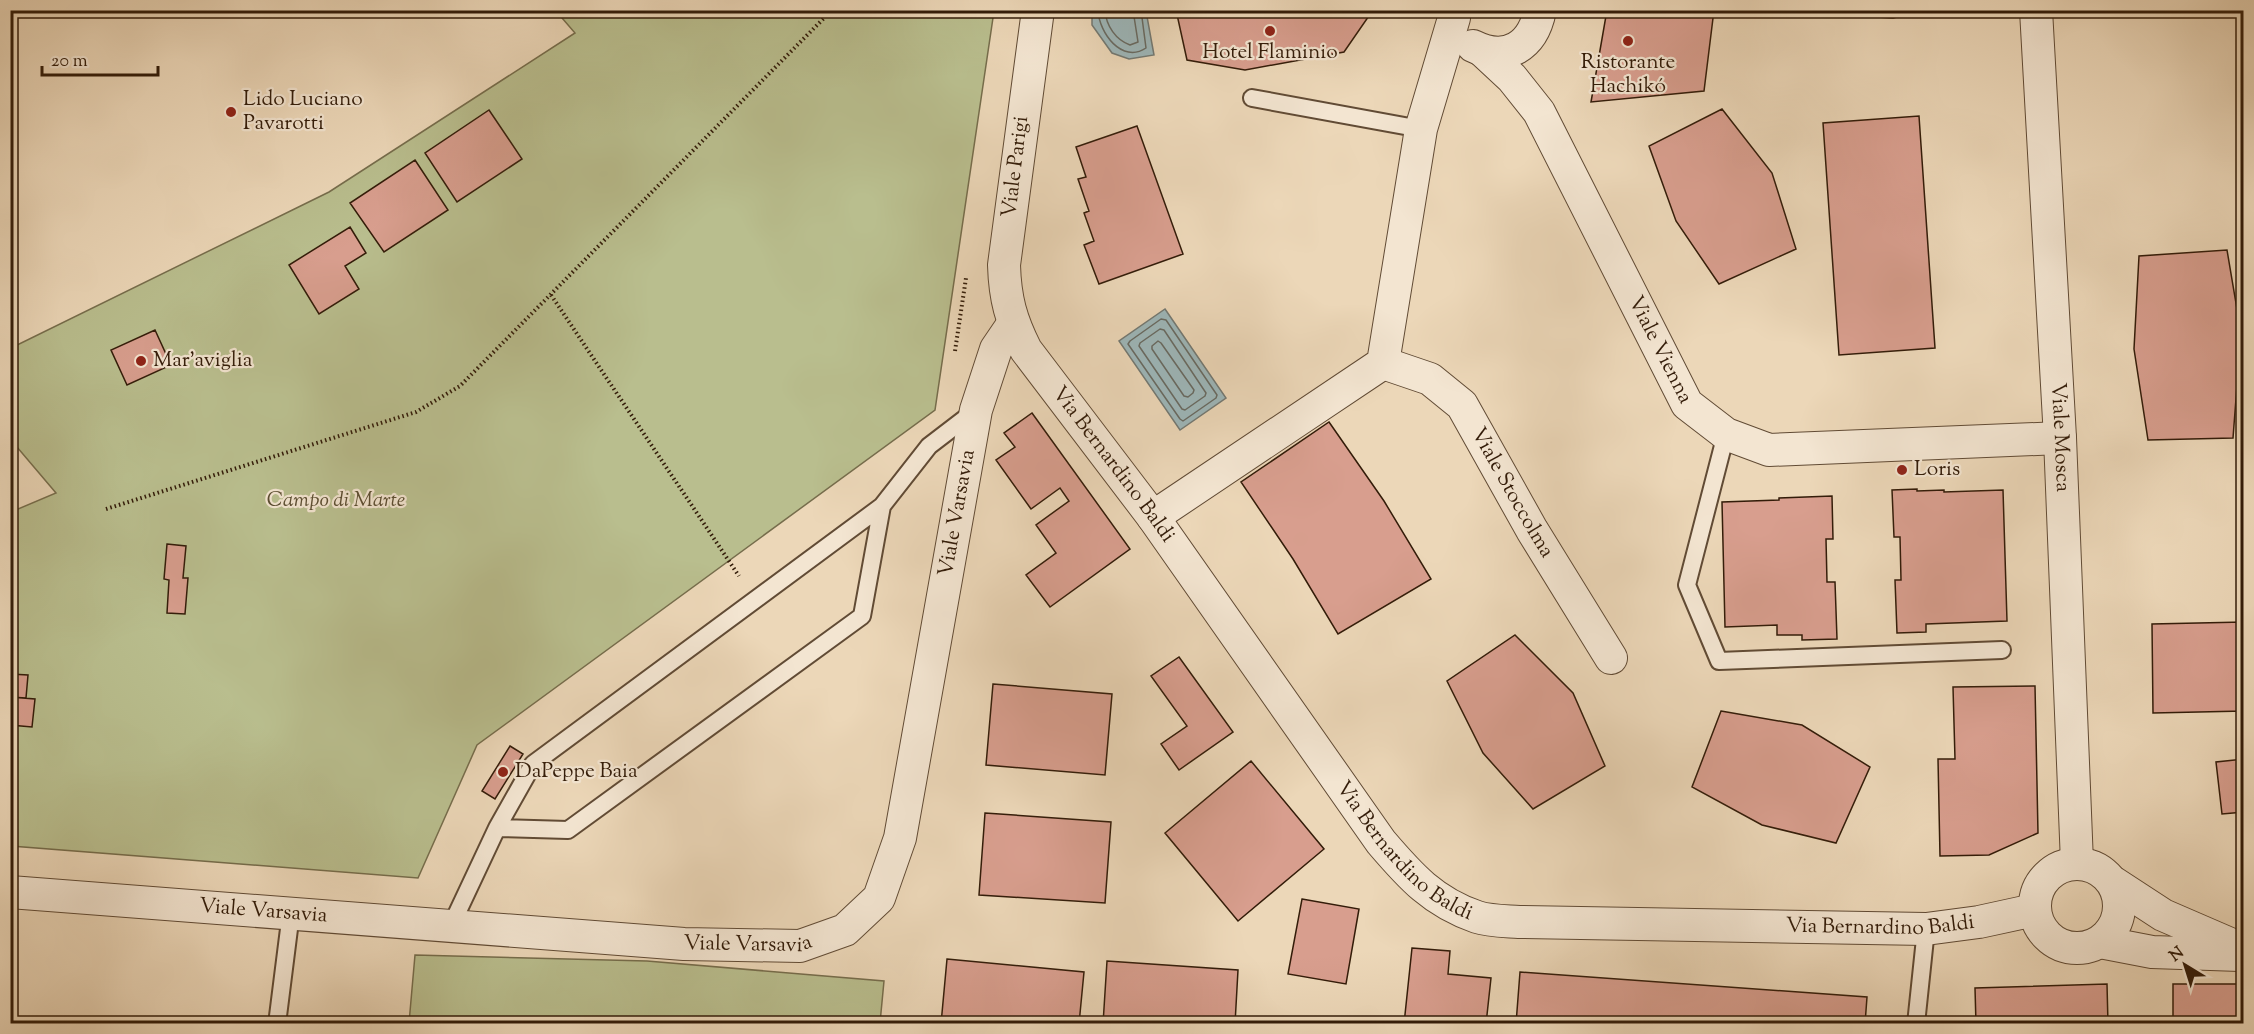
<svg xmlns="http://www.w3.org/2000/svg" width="2254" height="1034" viewBox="0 0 2254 1034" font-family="'Sorts Mill Goudy',serif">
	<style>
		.green { fill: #b9be8e; stroke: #766d4c; stroke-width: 1.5 }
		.water { fill: #9db7ba; stroke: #737973; stroke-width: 1.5 }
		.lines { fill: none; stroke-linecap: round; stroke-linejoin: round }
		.shore { stroke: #686a62; stroke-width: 1.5 }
		.building { fill: #d89e8e; stroke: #331c09; stroke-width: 1.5 }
		.service-casing { stroke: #614b35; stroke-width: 20 }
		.minor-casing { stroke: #614b35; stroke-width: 34 }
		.path { stroke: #331c09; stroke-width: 4; stroke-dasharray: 1.5 3; stroke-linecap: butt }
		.service { stroke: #f3e5d1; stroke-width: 16 }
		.minor { stroke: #f3e5d1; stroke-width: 32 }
		.poi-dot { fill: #8f2418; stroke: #f3e5d1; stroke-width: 2 }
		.labels { text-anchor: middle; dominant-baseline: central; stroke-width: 4.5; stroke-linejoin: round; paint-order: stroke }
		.poi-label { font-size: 21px; fill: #331c09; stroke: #f3e5d1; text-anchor: start }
		.street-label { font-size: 21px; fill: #331c09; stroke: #f3e5d1 }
		.park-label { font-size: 21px; font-style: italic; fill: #5b4d31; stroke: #f3e5d1 }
	</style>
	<rect width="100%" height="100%" fill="#ecd7b8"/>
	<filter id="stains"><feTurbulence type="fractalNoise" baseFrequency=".00333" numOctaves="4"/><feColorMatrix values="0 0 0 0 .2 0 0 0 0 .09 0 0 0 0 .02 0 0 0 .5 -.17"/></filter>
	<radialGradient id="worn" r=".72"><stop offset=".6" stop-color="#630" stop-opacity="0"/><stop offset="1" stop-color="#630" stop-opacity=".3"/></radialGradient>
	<!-- green -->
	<path class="green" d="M556,11h438l-59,399 -458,335 -59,133 -407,-32v-334l45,-19 -45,-53v-92l318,-156 246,-159z
		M415,955l232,6 237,20 -4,42h-471z"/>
	<!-- water -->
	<path class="water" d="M1092,11h54l8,44 -25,4 -17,-6 -20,-28z
		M1165,309l61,89 -46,32 -61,-89z"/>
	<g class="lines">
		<!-- shore -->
		<path class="shore" d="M1098,10c1,23 24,54 48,38l-5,-38
			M1105,10c1,16 11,30 25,35l8,-3 -5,-32
			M1161,319l5,1 51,75 -1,3 -33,23 -3,-2 -52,-75 2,-3z
			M1160,329l4,1 42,63 -1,3 -20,14 -3,-1 -43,-63 1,-3z
			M1158,341l3,2 33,47 -1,3 -5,4 -4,-1 -32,-47v-3z"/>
	</g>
	<!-- building -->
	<path class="building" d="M1176,10h197l-29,42 -99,18 -58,-10z
		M1607,10h107l-10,81 -113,11z
		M1813,10h113l-33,8 -80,-5z
		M1722,109l50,64 24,76 -77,35 -43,-63 -27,-75z
		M489,110l33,49 -65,43 -32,-49z
		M1919,116l16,232 -96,7 -16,-232z
		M1137,126l46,128 -84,30 -15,-39 10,-4 -10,-28 5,-2 -11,-32 8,-2 -10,-30z
		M415,160l33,50 -64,42 -34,-49z
		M350,227l16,26 -21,13 14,23 -40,25 -30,-49z
		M2227,250l14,83 -8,105 -85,2 -14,-91 5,-93z
		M155,330l16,35 -44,20 -16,-35z
		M1032,413l98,136 -80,58 -24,-32 30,-22 -20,-28 33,-24 -9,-13 -29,21 -35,-49 19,-13 -11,-14z
		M1329,422l55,79 47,78 -93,55 -45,-75 -52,-77z
		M1917,489v2l27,-1v2l59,-2 4,131 -81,3v8l-29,1 -2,-53h6l-1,-43h-6l-2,-47z
		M1832,496l1,43h-7l1,43h8l2,57 -35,1v-5h-25v-10l-52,2 -3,-125 57,-2v-2z
		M167,544l19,2 -3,32h5l-3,36 -18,-1 2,-33 -5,-1z
		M2244,622v89l-91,2 -1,-89z
		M1515,635l58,58 32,73 -72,43 -50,-56 -36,-72z
		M1179,657l54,75 -54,38 -18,-26 26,-18 -36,-50z
		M10,674l18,1 -2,23 -16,-1z
		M993,684l119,10 -7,81 -119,-10z
		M2035,686l3,147 -49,22 -49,1 -2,-97h17l-2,-72z
		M10,697l25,2 -3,28 -22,-2z
		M1721,711l81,14 68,42 -34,76 -74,-18 -70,-38z
		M510,746l13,8 -28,45 -13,-8z
		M2244,759v53l-22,2 -6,-52z
		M1251,761l73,88 -86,72 -73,-88z
		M985,813l126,9 -6,81 -126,-8z
		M1302,899l57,10 -13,75 -58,-10z
		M1412,948l38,3 -2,23 43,4 -5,46h-82z
		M947,959l137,13 -5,52h-138z
		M1107,961l131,9 -3,54h-132z
		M1520,972l347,25 -2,27h-349z
		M2107,984l1,40h-132l-1,-36z
		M2173,984h70v40h-70z"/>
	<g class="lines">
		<defs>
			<path id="service" d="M1252,98l169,31
				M1726,434l-39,151 32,76 283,-11
				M882,506l-20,110 -294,214 -71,-2 36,-64 349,-258 47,-60 47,-36
				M451,926l46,-98
				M277,1024l14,-111
				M1916,1024l10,-95"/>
			<g id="minor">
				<path id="s1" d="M1038,10l-34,255c1,34 7,55 22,85l127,167 228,325c29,34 52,60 96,75 12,4 28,4 42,5l407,7 53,-7 55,-12"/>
				<path id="s2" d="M2036,10l24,428 17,425"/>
				<path d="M1473,46c34,17 60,0 67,-36"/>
				<path id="s3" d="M1483,51l29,27 27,34 148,292 39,30 43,16 291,-12"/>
				<path id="s4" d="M1383,363l47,16 32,26 70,125 79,128"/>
				<path d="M1153,517l230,-154 38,-234 33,-111"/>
				<circle cx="2077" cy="906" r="42"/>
				<path d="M2114,883l49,32 81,35"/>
				<path id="s5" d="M10,892l674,52 116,2 45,-16 34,-32 21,-60 76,-428 20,-61 17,-25"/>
				<path d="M2100,942l52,10 88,3"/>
			</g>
		</defs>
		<!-- service casing -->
		<use href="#service" class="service-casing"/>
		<!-- minor casing -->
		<use href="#minor" class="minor-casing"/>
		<!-- path -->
		<path class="path" d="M551,295l188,281
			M955,351l11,-73
			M106,509l310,-97 44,-26 372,-376"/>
		<!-- service -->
		<use href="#service" class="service"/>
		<!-- minor -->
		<use href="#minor" class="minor"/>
	</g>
	<!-- markers -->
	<g class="poi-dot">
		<circle cx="1270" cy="31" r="6"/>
		<circle cx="1628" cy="41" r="6"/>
		<circle cx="231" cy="112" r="6"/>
		<circle cx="141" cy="361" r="6"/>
		<circle cx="1902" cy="470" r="6"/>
		<circle cx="503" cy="772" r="6"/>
	</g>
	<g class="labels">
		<!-- poi labels -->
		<g class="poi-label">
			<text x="1270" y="53" text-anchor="middle">Hotel Flaminio</text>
			<text x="1628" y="63" text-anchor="middle">Ristorante<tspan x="1628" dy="24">Hachikó</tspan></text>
			<text x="243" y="100">Lido Luciano<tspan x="243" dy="24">Pavarotti</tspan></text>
			<text x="153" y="361">Mar'aviglia</text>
			<text x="1914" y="470">Loris</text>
			<text x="515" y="772">DaPeppe Baia</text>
		</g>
		<!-- street labels -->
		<g class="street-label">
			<text transform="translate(1016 167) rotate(-83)">Viale Parigi</text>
			<text stroke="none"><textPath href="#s3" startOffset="350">Viale Vienna</textPath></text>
			<text stroke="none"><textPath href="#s2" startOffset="428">Viale Mosca</textPath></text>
			<text stroke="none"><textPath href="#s1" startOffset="490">Via Bernardino Baldi</textPath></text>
			<text stroke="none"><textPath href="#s4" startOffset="192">Viale Stoccolma</textPath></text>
			<text stroke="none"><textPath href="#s5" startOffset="1280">Viale Varsavia</textPath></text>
			<text stroke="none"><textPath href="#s1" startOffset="976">Via Bernardino Baldi</textPath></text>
			<text stroke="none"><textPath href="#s5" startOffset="254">Viale Varsavia</textPath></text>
			<text stroke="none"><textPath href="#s1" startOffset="1480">Via Bernardino Baldi</textPath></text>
			<text stroke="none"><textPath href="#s5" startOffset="740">Viale Varsavia</textPath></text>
		</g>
		<!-- park labels -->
		<g class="park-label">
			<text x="336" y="501">Campo di Marte</text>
		</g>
	</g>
	<!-- margin -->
	<rect width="2254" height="1034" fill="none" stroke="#ecd7b8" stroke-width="36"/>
	<rect x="12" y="12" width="2230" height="1010" fill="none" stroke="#331c09" stroke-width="3"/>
	<rect x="18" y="18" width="2218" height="998" fill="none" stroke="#331c09" stroke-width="1.5"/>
	<!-- north arrow -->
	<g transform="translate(2185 965) rotate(322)" stroke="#f3e5d1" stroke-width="4.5" paint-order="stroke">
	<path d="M0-4.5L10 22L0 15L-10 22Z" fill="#331c09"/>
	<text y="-9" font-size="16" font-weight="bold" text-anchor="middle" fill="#331c09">N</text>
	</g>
	<!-- scale -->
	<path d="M42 66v9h116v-9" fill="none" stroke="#331c09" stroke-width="3"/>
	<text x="51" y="66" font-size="18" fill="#331c09" stroke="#f3e5d1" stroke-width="4.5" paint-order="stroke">20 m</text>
	<rect width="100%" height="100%" filter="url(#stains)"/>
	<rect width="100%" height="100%" fill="url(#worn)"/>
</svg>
